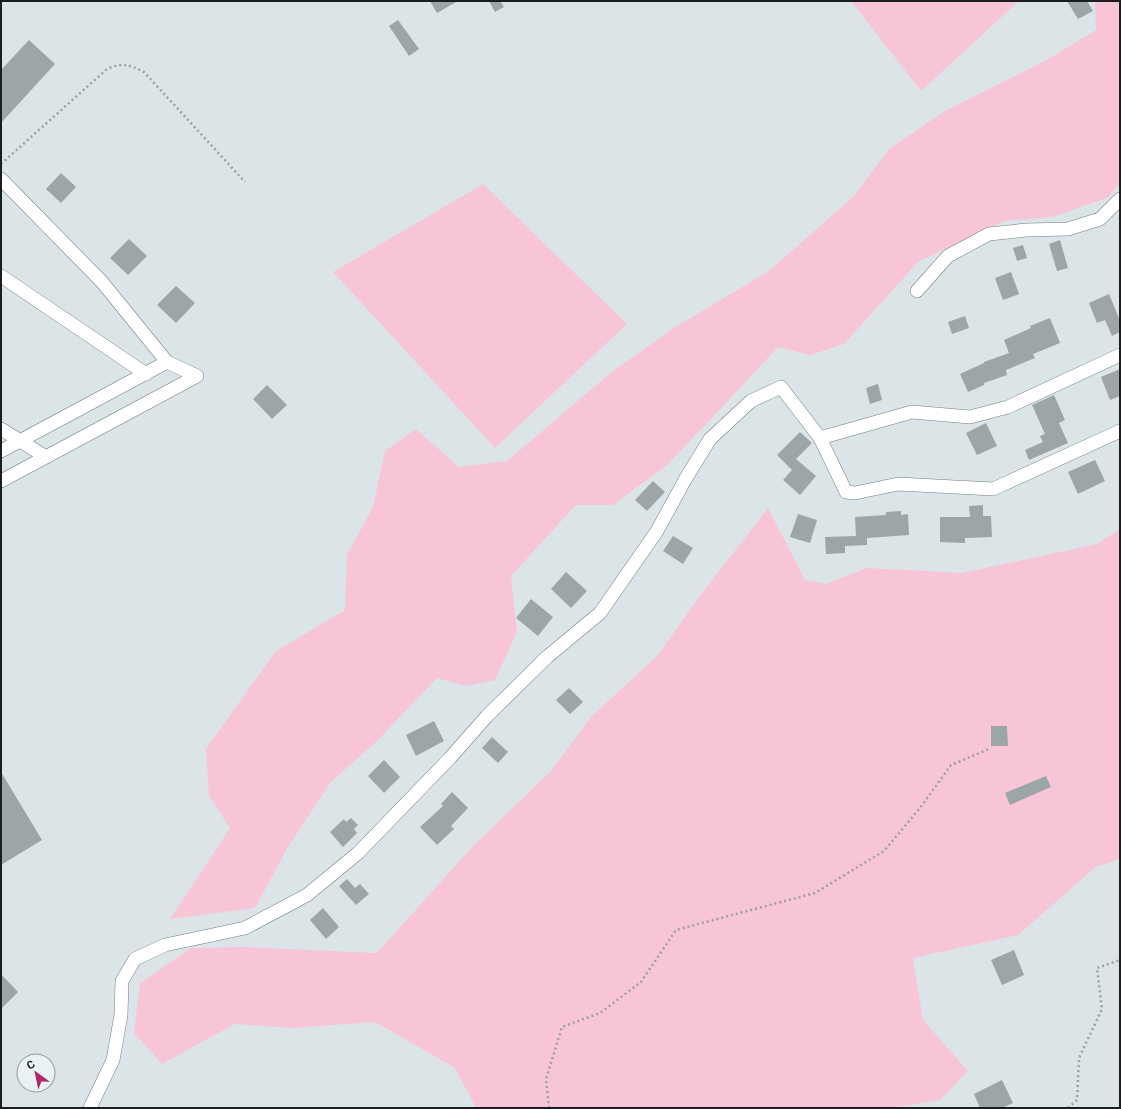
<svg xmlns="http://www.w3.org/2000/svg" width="1121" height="1109" viewBox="0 0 1121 1109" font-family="Roboto,sans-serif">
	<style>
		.green { fill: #f8c5d6 }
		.building { fill: #9ca5a8 }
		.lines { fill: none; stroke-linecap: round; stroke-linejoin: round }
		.minor-casing { stroke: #747d80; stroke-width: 14 }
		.path { stroke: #99a1a4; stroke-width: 2.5; stroke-dasharray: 2 3; stroke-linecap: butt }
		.minor { stroke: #fff; stroke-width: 13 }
	</style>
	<rect width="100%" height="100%" fill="#dbe5e8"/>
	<!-- green -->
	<path class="green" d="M851,1h168l-98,90z
		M1095,1h25v181l-11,15 -56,20 -49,4 -86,41 -74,82 -34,11 -32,-8 -68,73 -44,46 -53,39h-37l-65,71 6,56 -22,48 -30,6 -28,-8 -60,63 -46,41 -43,65 -33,61 -85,11 60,-91 -21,-32 -3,-47 70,-98 69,-41 2,-55 26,-48 12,-56 31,-22 43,38 48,-6 101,-86 64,-46 97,-58 85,-75 34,-46 55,-38 102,-51 51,-31z
		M483,184l144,140 -132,124 -162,-176z
		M768,508l37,72 21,4 41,-16 95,5 135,-29 23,-15v330l-24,8 -78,68 -105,23 10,62 45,51 -28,29 -49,8h-415l-21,-40 -80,-46 -84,6 -56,-4 -73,40 -28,-31 6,-50 51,-35 51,-1 135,6 95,-106 79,-76 40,-54 67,-62 41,-58z"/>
	<!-- building -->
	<path class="building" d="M430,1h28l-21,12z
		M489,1h11l4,6 -9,5z
		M1067,1h20l6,10 -15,8z
		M398,20l21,29 -10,7 -20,-30z
		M29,40l26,24 -54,59v-53z
		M61,173l15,14 -15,16 -15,-14z
		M129,239l18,17 -19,19 -18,-17z
		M1060,240l8,28 -11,3 -8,-27z
		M1023,245l4,13 -10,3 -4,-13z
		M1011,272l8,22 -16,6 -8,-22z
		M176,286l19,17 -19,20 -19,-18z
		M1109,294l11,27v11l-8,4 -7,-16 -8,3 -8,-20z
		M965,316l4,12 -17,6 -4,-12z
		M1050,318l10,25 -27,11 2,4 -29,12 1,5 -23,8v2l-16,7 -8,-18 24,-11v-1l25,-9 -5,-13 27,-12 -1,-2z
		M1120,369v27l-10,4 -9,-23z
		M878,384l4,16 -12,4 -4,-16z
		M267,385l20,20 -15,14 -19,-20z
		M1054,395l11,25 -6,3 9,20 -39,17 -4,-10 18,-8 -3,-6 5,-2 -13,-29z
		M986,423l11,23 -20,9 -11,-22z
		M800,432l12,11 -16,16 20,17 -16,19 -17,-15 9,-10 -15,-15z
		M1095,460l10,21 -27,13 -10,-22z
		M653,481l12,11 -18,19 -12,-11z
		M983,505v11h8l1,21 -27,1v5l-25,-1v-25h30l-1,-11z
		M901,511v4l7,-1 1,21 -42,3v7l-22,1v7l-19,1 -1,-17 31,-1 -1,-19 31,-2v-3z
		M798,514l19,6 -7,23 -20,-6z
		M673,536l20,12 -10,16 -20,-13z
		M566,572l21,19 -16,17 -20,-19z
		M531,599l22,18 -15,19 -22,-18z
		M569,688l14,14 -13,12 -14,-14z
		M434,721l10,20 -28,15 -10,-21z
		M991,726h16l1,20h-17z
		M492,737l16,15 -10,11 -16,-15z
		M384,760l16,17 -16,16 -16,-17z
		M1,772l41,68 -41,25z
		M1046,776l5,11 -41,18 -5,-12z
		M452,792l16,16 -17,18 3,3 -17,16 -17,-18 23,-21 -2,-2z
		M351,818l7,7 -4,4 3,4 -14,14 -13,-15 14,-13 2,3z
		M347,879l8,9 5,-4 9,10 -13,11 -17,-19z
		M323,908l16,19 -13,12 -16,-19z
		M1014,950l10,25 -22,10 -11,-25z
		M1,974l17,18 -17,17z
		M1002,1080l11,23 -11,5h-22l-6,-14z"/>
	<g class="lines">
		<defs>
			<path id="minor" d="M1,179l101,103 65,80 30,14 -196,105
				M1,276l145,98
				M917,291l31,-35 41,-22 38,-4 41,-1 32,-10 20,-20
				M1,429l45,28
				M820,438l26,54 9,1 43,-9 95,5 127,-58
				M1,451l166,-89
				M90,1108l23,-48 8,-45 1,-34 13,-22 30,-14 80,-17 62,-33 51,-42 92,-95 37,-42 60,-59 53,-44 57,-82 29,-53 24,-39 41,-38 30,-14 39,51 92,-26 58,5 38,-10 112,-52"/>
		</defs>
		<!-- minor casing -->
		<use href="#minor" class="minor-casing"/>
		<!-- path -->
		<path class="path" d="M1,164l106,-95c17,-7 22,-4 37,3l101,110
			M549,1108l-3,-29 16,-52 38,-14 41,-31 35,-52 139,-37 69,-42 36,-43 31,-43 38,-16
			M1068,1108l9,-8 2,-42 23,-49 -5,-41 23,-8"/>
		<!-- minor -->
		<use href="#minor" class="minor"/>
	</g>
	<!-- border -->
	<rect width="1121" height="1109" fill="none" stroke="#1b1e20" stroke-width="4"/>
	<!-- north arrow -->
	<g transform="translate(36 1073) rotate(327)"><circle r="19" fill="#e8f2f5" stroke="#969da0"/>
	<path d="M0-3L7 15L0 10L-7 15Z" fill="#b02768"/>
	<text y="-6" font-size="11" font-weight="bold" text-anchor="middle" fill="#1b1e20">С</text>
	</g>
</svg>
